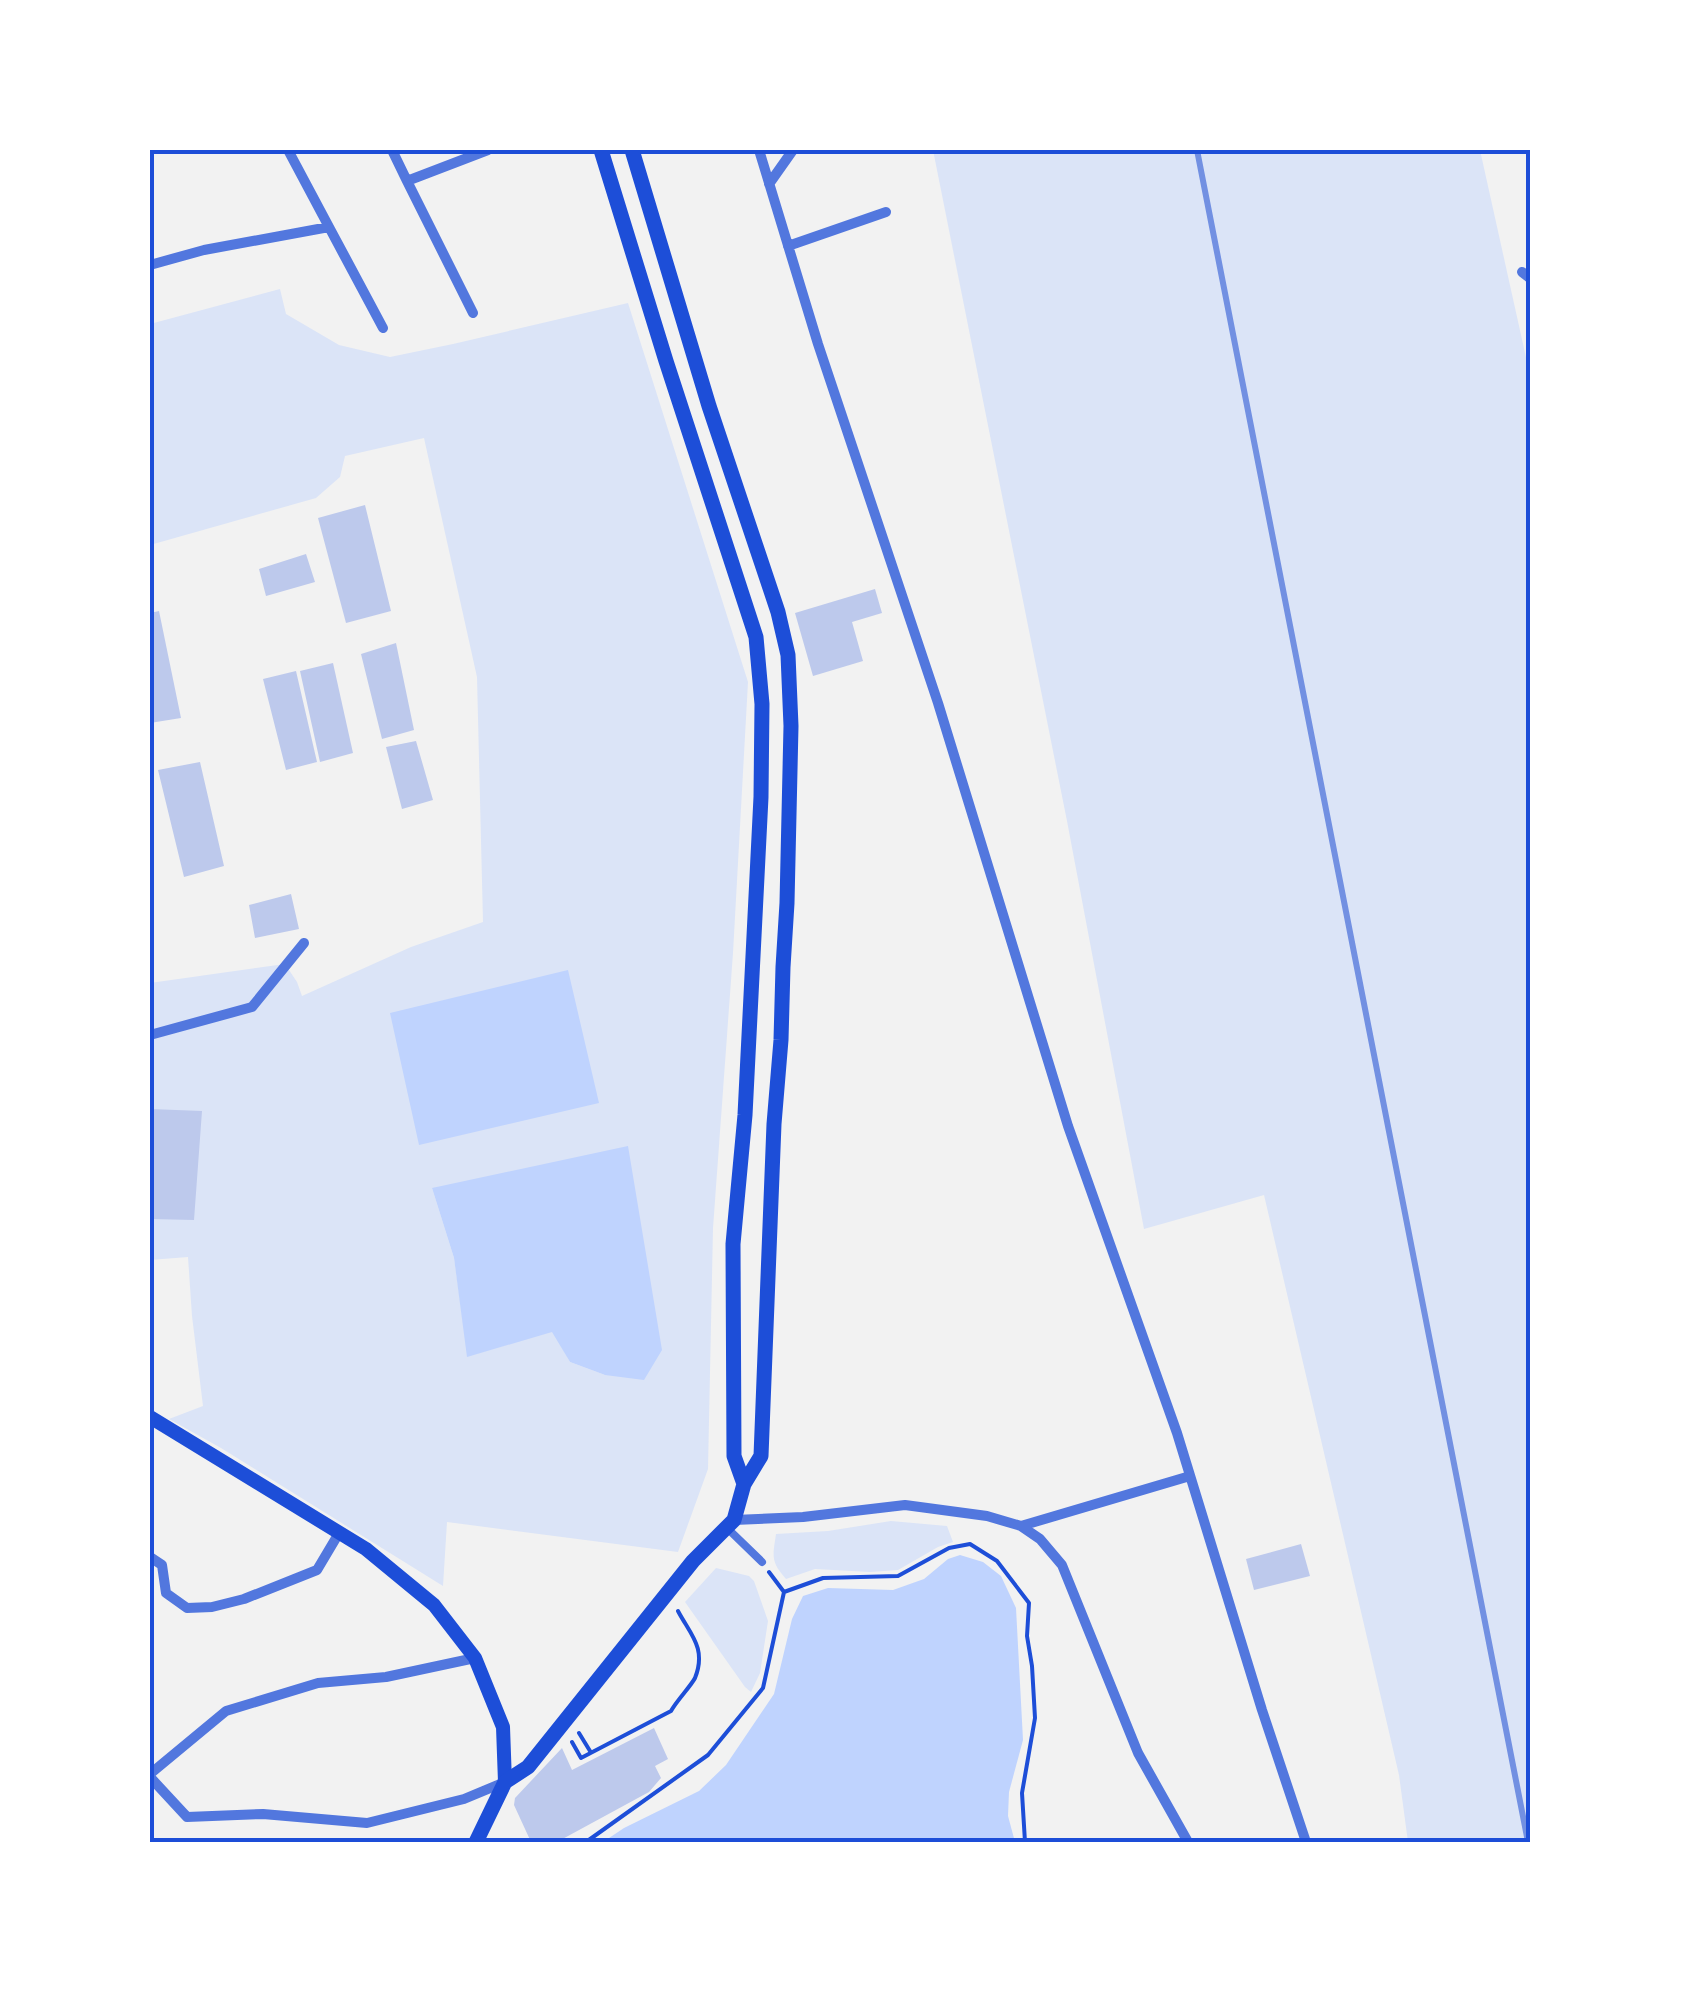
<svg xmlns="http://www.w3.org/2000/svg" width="1681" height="1992" viewBox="0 0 1681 1992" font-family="Montserrat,sans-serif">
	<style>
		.green { fill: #dbe4f7; fill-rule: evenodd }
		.water { fill: #bfd3fe }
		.building { fill: #bdc9ec }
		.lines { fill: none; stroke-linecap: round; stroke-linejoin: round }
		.path { stroke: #1d4ed8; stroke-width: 4 }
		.pedestrian { stroke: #5277de; stroke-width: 8 }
		.minor { stroke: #5277de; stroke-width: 10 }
		.secondary { stroke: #1d4ed8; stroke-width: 14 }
		.trunk { stroke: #1d4ed8; stroke-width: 15 }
		.rail { stroke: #7290e2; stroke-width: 6 }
		.neatline { fill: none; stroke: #1d4ed8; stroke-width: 4 }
	</style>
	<rect width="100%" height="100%" fill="#f2f2f2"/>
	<!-- green -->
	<path class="green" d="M933,150h547l51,230v1462h-123l-9,-67 -135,-580 -120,34 -77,-408z
		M280,289l6,25 53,31 51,12 63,-13 175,-41 120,379 -15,271 -20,275 -5,241 -30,83 -231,-30 -4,64 -222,-138 -52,-29 34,-13 -11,-90 -4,-59 -38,3v-277l135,-19 12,18 5,14 109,-49 72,-25 -6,-245 -53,-239 -79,18 -5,21 -24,21 -166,47v-221zM432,1188l173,187 -35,-13 -17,-31 -85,25 -14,-98z
		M891,1521l56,5 6,16 -15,5 -40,23 -28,2 -55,-3 -29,10c-16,-18 -13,-23 -10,-45l52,-3z
		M716,1568l33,8 5,5 14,40 -8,52 -9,19 -6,-5 -60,-85z"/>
	<!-- water -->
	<path class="water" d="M568,970l31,133 -180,42 -29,-132z
		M628,1146l34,204 -18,30 -39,-5 -35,-13 -18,-30 -85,25 -13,-99 -22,-70z
		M960,1555l23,7 18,14 15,32 7,132 -14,52 -1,24 7,26h-412l21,-14 75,-37 27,-26 48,-71 18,-75 11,-23 25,-8 65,2 31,-11 24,-20z"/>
	<!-- building -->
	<path class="building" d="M365,505l26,106 -45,12 -28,-105z
		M306,554l9,28 -49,14 -7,-27z
		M875,589l7,24 -30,9 11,39 -50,15 -18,-63z
		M159,611l22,107 -31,5v-110z
		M396,643l18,87 -32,9 -21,-85z
		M333,663l20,90 -33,9 -20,-91z
		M296,671l21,91 -31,8 -23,-91z
		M416,741l17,59 -31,9 -16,-62z
		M200,762l24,104 -40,11 -26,-107z
		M291,894l8,35 -44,9 -6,-33z
		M150,1109l52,2 -8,109 -44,-1z
		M1301,1544l9,32 -56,14 -8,-31z
		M654,1728l14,31 -13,7 6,12 -12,14 -92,50h-26l-17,-37 1,-7 47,-50 10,22z"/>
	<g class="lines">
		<!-- path -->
		<path class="path" d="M769,1572l15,20
			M579,1733l11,18
			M572,1742l9,16 90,-47c6,-11 20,-25 24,-33 12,-30 -5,-44 -17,-67
			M586,1842l122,-87 55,-67 21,-96 39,-14 75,-2 51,-28 21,-4 27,17 32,42 -2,33 5,30 3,52 -13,75 3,49"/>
		<!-- pedestrian -->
		<path class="pedestrian" d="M726,1527l36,35"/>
		<!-- minor -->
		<path class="minor" d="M288,150l41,77
			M392,150l15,31
			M759,150l59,194 120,359 130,423 109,307 85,277 44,132
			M769,184l24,-34
			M788,246l98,-34
			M150,265l54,-15 125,-23 54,101
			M1522,272l9,7
			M473,313l-66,-132 81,-31
			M150,1035l102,-28 52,-64
			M734,1520l69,-3 102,-12 82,11 34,10 19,13 22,26 76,188 50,89
			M1021,1526l169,-50
			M150,1557l12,8 4,28 21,15 25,-1 32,-8 73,-29 22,-37
			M150,1774l76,-63 92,-28 68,-6 89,-19
			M150,1777l37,40 76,-3 104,9 97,-24 41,-17"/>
		<!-- secondary -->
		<path class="secondary" d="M150,1417l216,132 68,56 41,53 28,69 2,55"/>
		<!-- trunk -->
		<path class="trunk" d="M601,150l65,211 90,276 6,67 -1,93 -16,318 -12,129 1,212 10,28
			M476,1842l29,-60 23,-15 165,-206 41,-41 10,-36 17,-28 13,-332 7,-84 2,-73 4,-64 4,-177 -3,-71 -10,-43 -69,-206 -77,-256"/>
		<!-- rail -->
		<path class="rail" d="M1197,150l331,1692"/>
	</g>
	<!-- border -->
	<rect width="1681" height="1992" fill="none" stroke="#ffffff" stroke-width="305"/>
	<rect x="152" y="152" width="1376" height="1688" class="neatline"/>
</svg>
